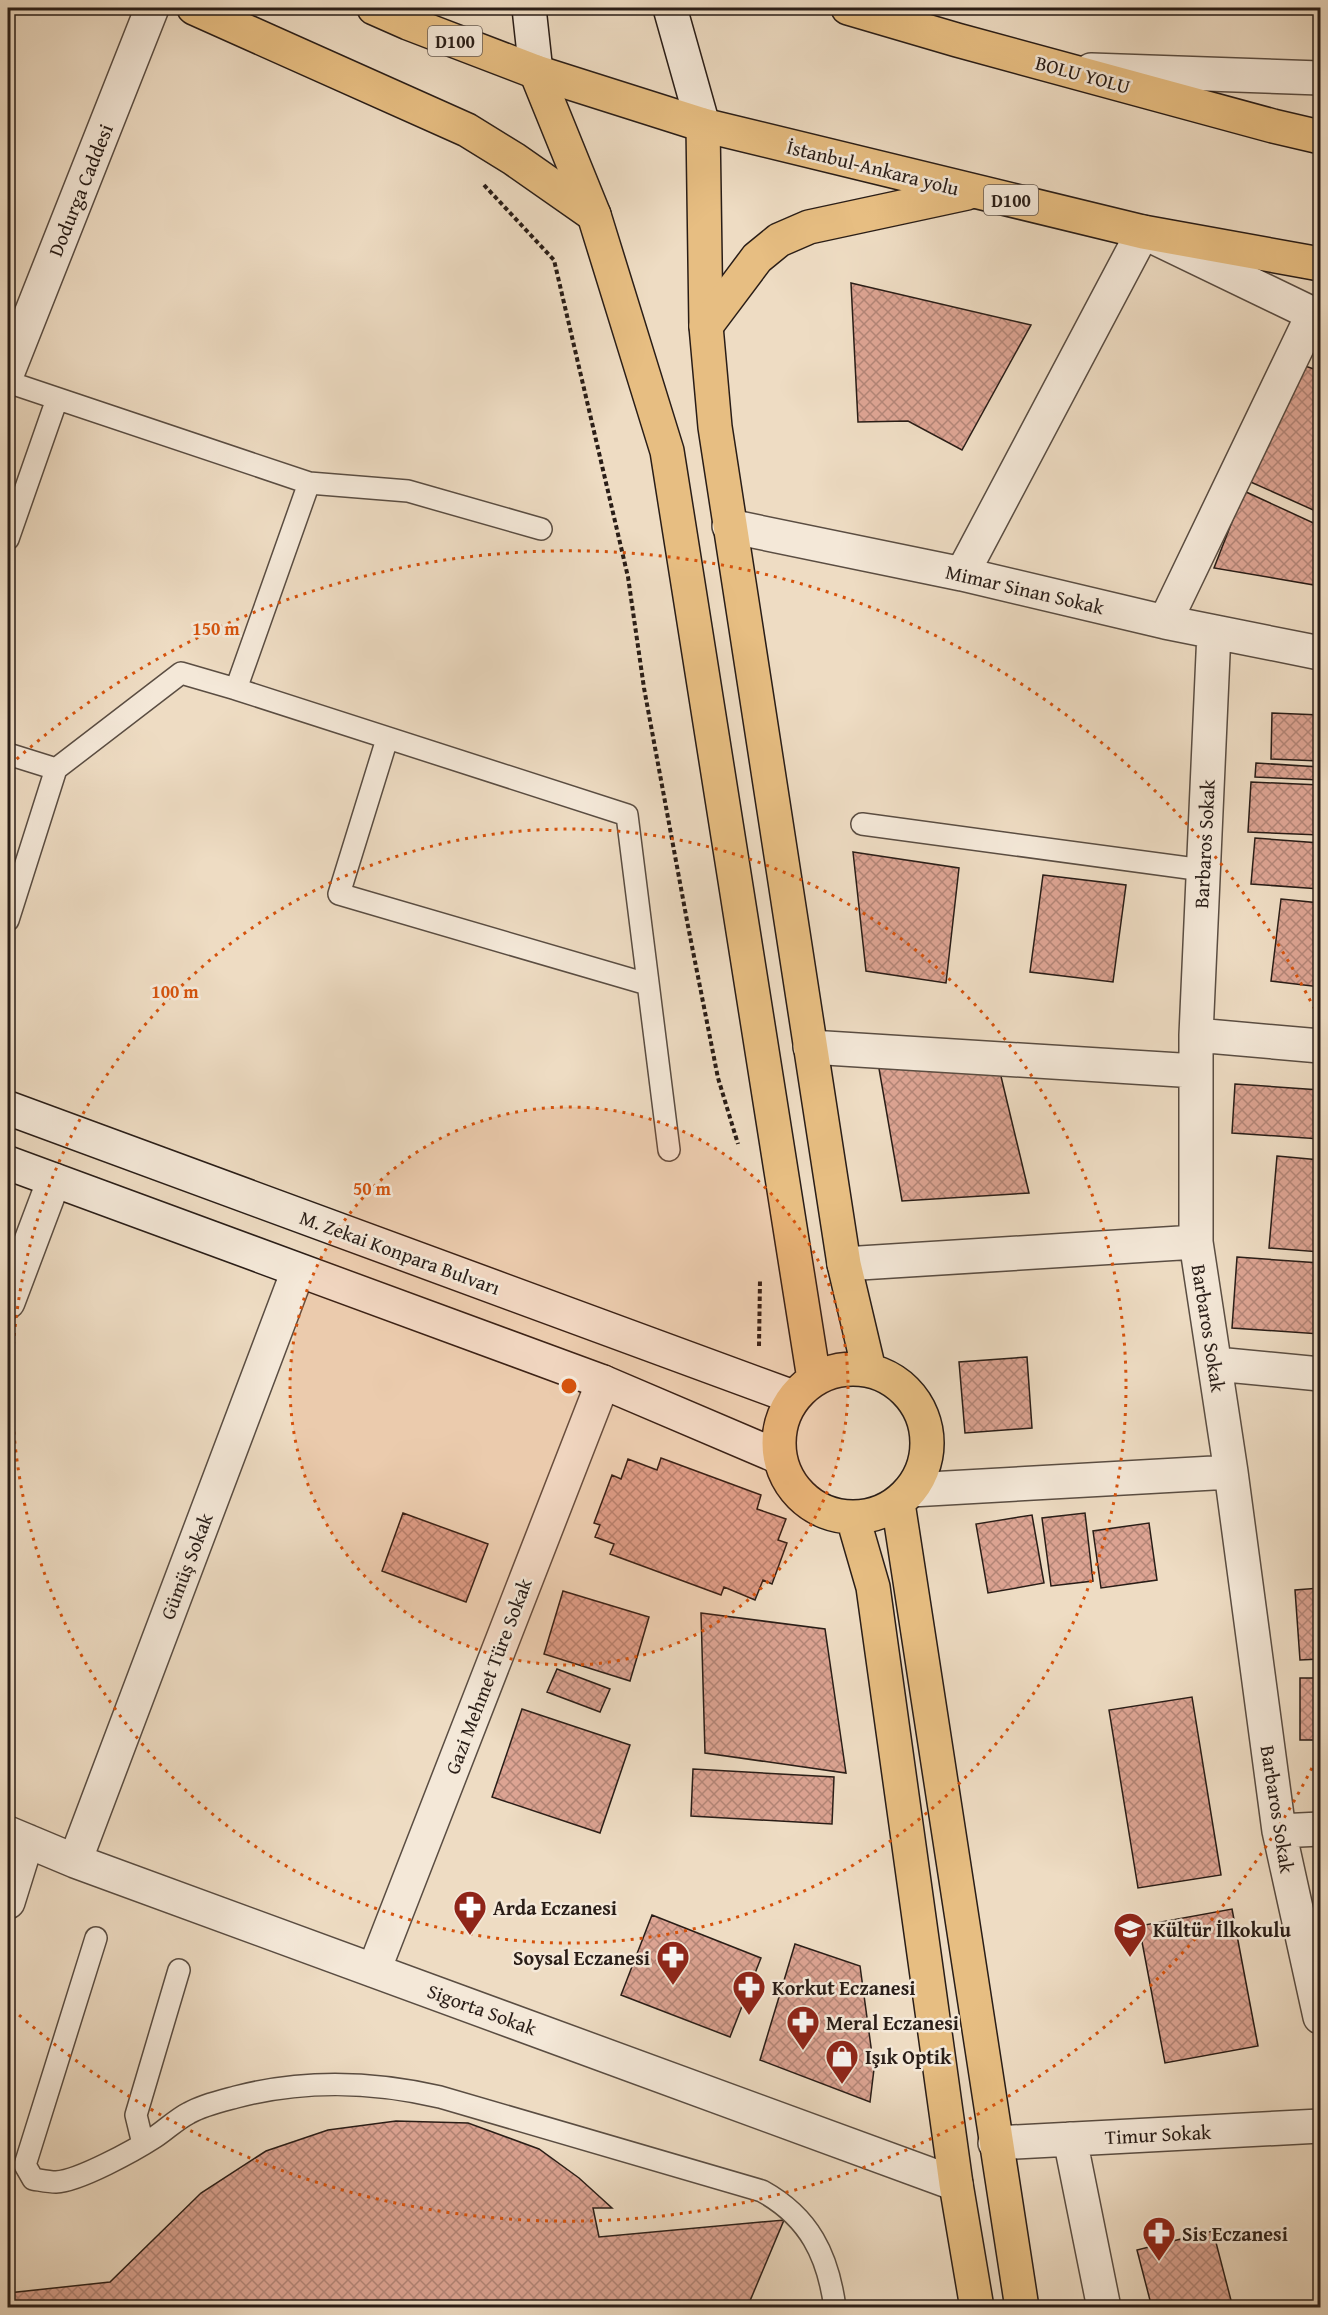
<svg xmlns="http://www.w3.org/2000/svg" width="1328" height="2315" viewBox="0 0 1328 2315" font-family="'Gentium Book Plus',serif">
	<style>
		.building { fill: url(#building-cross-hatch); stroke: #291d17; stroke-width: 1.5 }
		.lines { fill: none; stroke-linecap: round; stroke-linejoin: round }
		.service-casing { stroke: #5a4d42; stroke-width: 24 }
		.minor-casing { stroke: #5a4d42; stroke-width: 36 }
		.secondary-casing { stroke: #291d17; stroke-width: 36 }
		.primary-casing { stroke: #291d17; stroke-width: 36 }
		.trunk-casing { stroke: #291d17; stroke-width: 36 }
		.path { stroke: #291d17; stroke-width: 4; stroke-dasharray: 4.5 3; stroke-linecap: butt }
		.service { stroke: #f4e8d8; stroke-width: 21 }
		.minor { stroke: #f4e8d8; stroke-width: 33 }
		.secondary { stroke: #f4e8d8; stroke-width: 33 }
		.primary { stroke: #e7be82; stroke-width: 33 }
		.trunk { stroke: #e7be82; stroke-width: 33 }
		.ring { fill: none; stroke: #d5530d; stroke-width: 3; stroke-dasharray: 3 6 }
		.labels { text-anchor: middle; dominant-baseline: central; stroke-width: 5; stroke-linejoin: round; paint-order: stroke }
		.shield { fill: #f4e8d8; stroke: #665a51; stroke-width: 1.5 }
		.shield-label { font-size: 18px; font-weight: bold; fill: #291d17 }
		.street-label { font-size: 20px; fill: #291d17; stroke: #f4e8d8 }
		.poi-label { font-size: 20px; font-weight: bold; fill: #291d17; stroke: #f4e8d8; text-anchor: start }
		.centre { fill: #d5530d; stroke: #f4e8d8; stroke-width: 3 }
		.ring-label { font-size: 18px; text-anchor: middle; font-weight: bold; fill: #d5530d; stroke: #f4e8d8; stroke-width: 5; stroke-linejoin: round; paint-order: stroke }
	</style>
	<defs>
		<pattern id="building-cross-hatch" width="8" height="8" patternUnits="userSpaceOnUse" patternTransform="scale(1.5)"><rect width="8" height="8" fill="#dda493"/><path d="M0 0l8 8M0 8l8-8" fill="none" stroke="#b38577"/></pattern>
	</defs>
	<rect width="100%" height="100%" fill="#eedcc3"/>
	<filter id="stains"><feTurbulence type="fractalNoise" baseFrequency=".00333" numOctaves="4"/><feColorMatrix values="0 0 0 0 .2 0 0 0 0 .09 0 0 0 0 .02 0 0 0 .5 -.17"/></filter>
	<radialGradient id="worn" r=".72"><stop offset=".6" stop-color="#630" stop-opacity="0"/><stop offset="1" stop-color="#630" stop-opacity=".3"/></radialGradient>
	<!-- building -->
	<path class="building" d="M851,283l180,42 -69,125 -54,-29 -50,1z
		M1296,363l24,8v142l-76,-34z
		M1244,491l76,35v60l-106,-18z
		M1272,713l48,2v46l-49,-2z
		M1256,763l64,4v13l-65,-3z
		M1251,782l69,3v50l-72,-3z
		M1255,838l65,5v46l-69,-5z
		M853,852l106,16 -13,115 -80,-12z
		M1043,875l83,10 -13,97 -83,-10z
		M1281,899l39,4v84l-49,-6z
		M877,1057l122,11 30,125 -127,8z
		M1235,1084l85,6v49l-88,-6z
		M1277,1156l43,4v92l-51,-4z
		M1237,1257l83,6v71l-88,-6z
		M1027,1357l5,71 -67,5 -6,-71z
		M661,1458l100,37 -4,14 29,10 -8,21 9,3 -15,41 -9,-4 -8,20 -31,-13 -3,8 -111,-41 4,-10 -19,-7 5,-12 -6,-2 18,-48 9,4 7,-20 29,11z
		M403,1513l85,31 -22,58 -84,-31z
		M1085,1513l8,68 -42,5 -9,-68z
		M1032,1515l12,68 -56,10 -12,-69z
		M1149,1523l8,57 -56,8 -8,-57z
		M1320,1588v71l-20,1 -5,-70z
		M563,1591l86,26 -19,64 -86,-27z
		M701,1613l124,16 21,144 -141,-20z
		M557,1669l53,20 -10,23 -53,-20z
		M1300,1678h20v62h-20z
		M1192,1697l29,178 -83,13 -29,-178z
		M522,1709l108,36 -30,88 -108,-36z
		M693,1769l141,8 -2,47 -141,-8z
		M1232,1909l26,137 -93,17 -26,-137z
		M652,1915l109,43 -31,79 -109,-42z
		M795,1944l65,22 14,103 -4,33 -110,-42z
		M396,2121l72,2 71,26 40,29 33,30h-19l6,29 185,-17 -37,88h-739v-15l102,-11 91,-89 65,-42 62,-21z
		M1213,2231l20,77h-81l-15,-58z"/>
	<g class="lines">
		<defs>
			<path id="service" d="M8,382l301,101 -73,206 391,126 42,335
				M309,483l99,8 133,38
				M8,539l49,-140
				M387,739l-48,155 308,90
				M8,754l48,15
				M862,824l341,46
				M8,920l48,-151 125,-96 55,16
				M96,1938l-71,227 8,14c7,1 15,3 23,3 23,-1 79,-32 99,-45 12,-8 22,-18 34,-24 14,-8 32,-12 47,-16 69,-18 135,-16 204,0l322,94c47,26 66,64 73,117
				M143,2144l-7,-29 43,-145"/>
			<path id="minor" d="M1091,70l229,8
				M8,372l144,-364
				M729,526l233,48 203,48 155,31
				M962,574l181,-342 170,82 7,2
				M1165,622l148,-308
				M1214,632l-18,403v207l35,230 48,359 41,186
				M1196,1035l124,11
				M810,1047l386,24
				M844,1264l352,-22
				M8,1302l46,-122
				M1216,1364l104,10
				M911,1490l320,-18
				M1279,1831l41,-2
				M8,1833l67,28 881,323
				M75,1861l223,-590
				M8,1902l19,-61
				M374,1970l229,-588
				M1070,2139l34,169
				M995,2143l325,-17"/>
			<path id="secondary" d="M529,8l7,64
				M670,8l33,117
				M8,1108l785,289
				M8,1163l595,219 176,75"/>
			<path id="primary" d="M536,72l58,143 73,236 147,928
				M703,125l3,201 9,101 129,837 25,106
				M779 1443a74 74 0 1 1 148 0a74 74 0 1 1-148 0Z
				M898,1503l124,805
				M853,1518l20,69 83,597 21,124"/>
			<path id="trunk" d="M194,8l273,122 47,29 80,56
				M374,8l34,15 128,49 167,53 440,107 177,32
				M848,8l109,32 316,86 47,11
				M706,326l51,-68 22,-18 30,-13 158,-34"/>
		</defs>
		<!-- service casing -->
		<use href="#service" class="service-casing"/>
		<!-- minor casing -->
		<use href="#minor" class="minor-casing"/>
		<!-- secondary casing -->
		<use href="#secondary" class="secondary-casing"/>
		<!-- primary casing -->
		<use href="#primary" class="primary-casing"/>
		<!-- trunk casing -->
		<use href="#trunk" class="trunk-casing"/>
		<!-- path -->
		<path class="path" d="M484,185l70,75 74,317 16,111 44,238 30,152 20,66
			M759,1346l1,-66"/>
		<!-- service -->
		<use href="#service" class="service"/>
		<!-- minor -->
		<use href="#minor" class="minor"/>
		<!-- secondary -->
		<use href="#secondary" class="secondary"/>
		<!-- primary -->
		<use href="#primary" class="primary"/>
		<!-- trunk -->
		<use href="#trunk" class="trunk"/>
	</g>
	<!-- distance rings -->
	<circle cx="569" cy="1386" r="279" fill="#d5530d" fill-opacity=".12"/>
	<g class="ring">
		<circle cx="569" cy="1386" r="279"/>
		<circle cx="569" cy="1386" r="557"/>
		<path d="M1320 1752A836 836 0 0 1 10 2007M10 765A836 836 0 0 1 1320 1020"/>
	</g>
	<!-- icons -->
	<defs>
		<symbol id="pharmacy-pin" viewBox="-11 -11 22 30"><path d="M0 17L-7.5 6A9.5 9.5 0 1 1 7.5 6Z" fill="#8f2418" stroke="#f4e8d8"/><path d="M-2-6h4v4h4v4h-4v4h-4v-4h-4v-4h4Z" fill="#fff"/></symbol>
		<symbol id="school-pin" viewBox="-11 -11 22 30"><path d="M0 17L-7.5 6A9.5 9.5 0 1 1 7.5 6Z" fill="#8f2418" stroke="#f4e8d8"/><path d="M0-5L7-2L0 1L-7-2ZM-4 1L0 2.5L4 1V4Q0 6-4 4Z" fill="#fff"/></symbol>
		<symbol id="shop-pin" viewBox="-11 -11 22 30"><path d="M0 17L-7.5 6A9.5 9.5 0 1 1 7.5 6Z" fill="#8f2418" stroke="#f4e8d8"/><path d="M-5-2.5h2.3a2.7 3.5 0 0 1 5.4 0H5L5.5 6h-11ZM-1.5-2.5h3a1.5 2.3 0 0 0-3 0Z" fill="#fff"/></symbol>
	</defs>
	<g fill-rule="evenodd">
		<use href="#pharmacy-pin" x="451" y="1888" width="38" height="52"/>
		<use href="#school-pin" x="1111" y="1910" width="38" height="52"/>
		<use href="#pharmacy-pin" x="654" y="1938" width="38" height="52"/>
		<use href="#pharmacy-pin" x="730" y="1968" width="38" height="52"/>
		<use href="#pharmacy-pin" x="784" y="2003" width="38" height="52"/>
		<use href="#shop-pin" x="823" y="2037" width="38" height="52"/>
		<use href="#pharmacy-pin" x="1140" y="2214" width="38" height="52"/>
	</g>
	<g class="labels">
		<!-- shield labels -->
		<g class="shield">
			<rect x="428" y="26" width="54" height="30" rx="4.5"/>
			<rect x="984" y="185" width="54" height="30" rx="4.5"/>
		</g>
		<g class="shield-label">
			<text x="455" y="41">D100</text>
			<text x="1011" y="200">D100</text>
		</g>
		<!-- street labels -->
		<g class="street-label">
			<text transform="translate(1083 74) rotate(15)">BOLU YOLU</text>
			<text transform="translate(873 167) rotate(14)">İstanbul-Ankara yolu</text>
			<text transform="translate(80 190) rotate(-68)">Dodurga Caddesi</text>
			<text transform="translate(1025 589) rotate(13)">Mimar Sinan Sokak</text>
			<text transform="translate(1204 844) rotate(-87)">Barbaros Sokak</text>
			<text transform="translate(400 1252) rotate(20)">M. Zekai Konpara Bulvarı</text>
			<text transform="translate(1209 1328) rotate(81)">Barbaros Sokak</text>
			<text transform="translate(186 1566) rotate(-69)">Gümüş Sokak</text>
			<text transform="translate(488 1676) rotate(-69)">Gazi Mehmet Türe Sokak</text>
			<text transform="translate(1278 1809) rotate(81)">Barbaros Sokak</text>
			<text transform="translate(482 2009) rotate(20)">Sigorta Sokak</text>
			<text transform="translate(1158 2134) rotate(-3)">Timur Sokak</text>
		</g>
		<!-- poi labels -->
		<g class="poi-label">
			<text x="493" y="1907">Arda Eczanesi</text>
			<text x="1153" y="1929">Kültür İlkokulu</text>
			<text x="650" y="1957" text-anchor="end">Soysal Eczanesi</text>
			<text x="772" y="1987">Korkut Eczanesi</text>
			<text x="826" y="2022">Meral Eczanesi</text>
			<text x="865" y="2056">Işık Optik</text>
			<text x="1182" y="2233">Sis Eczanesi</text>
		</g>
	</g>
	<circle cx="569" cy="1386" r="9" class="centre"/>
	<g class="ring-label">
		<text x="216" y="635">150 m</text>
		<text x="175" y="998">100 m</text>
		<text x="372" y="1195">50 m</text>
	</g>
	<!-- margin -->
	<rect width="1328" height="2315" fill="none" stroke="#eedcc3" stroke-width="30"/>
	<rect x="9" y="9" width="1310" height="2297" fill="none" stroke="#291d17" stroke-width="3"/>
	<rect x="15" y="15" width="1298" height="2285" fill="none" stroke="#291d17" stroke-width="1.5"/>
	<rect width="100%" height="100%" filter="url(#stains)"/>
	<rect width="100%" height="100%" fill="url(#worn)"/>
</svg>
